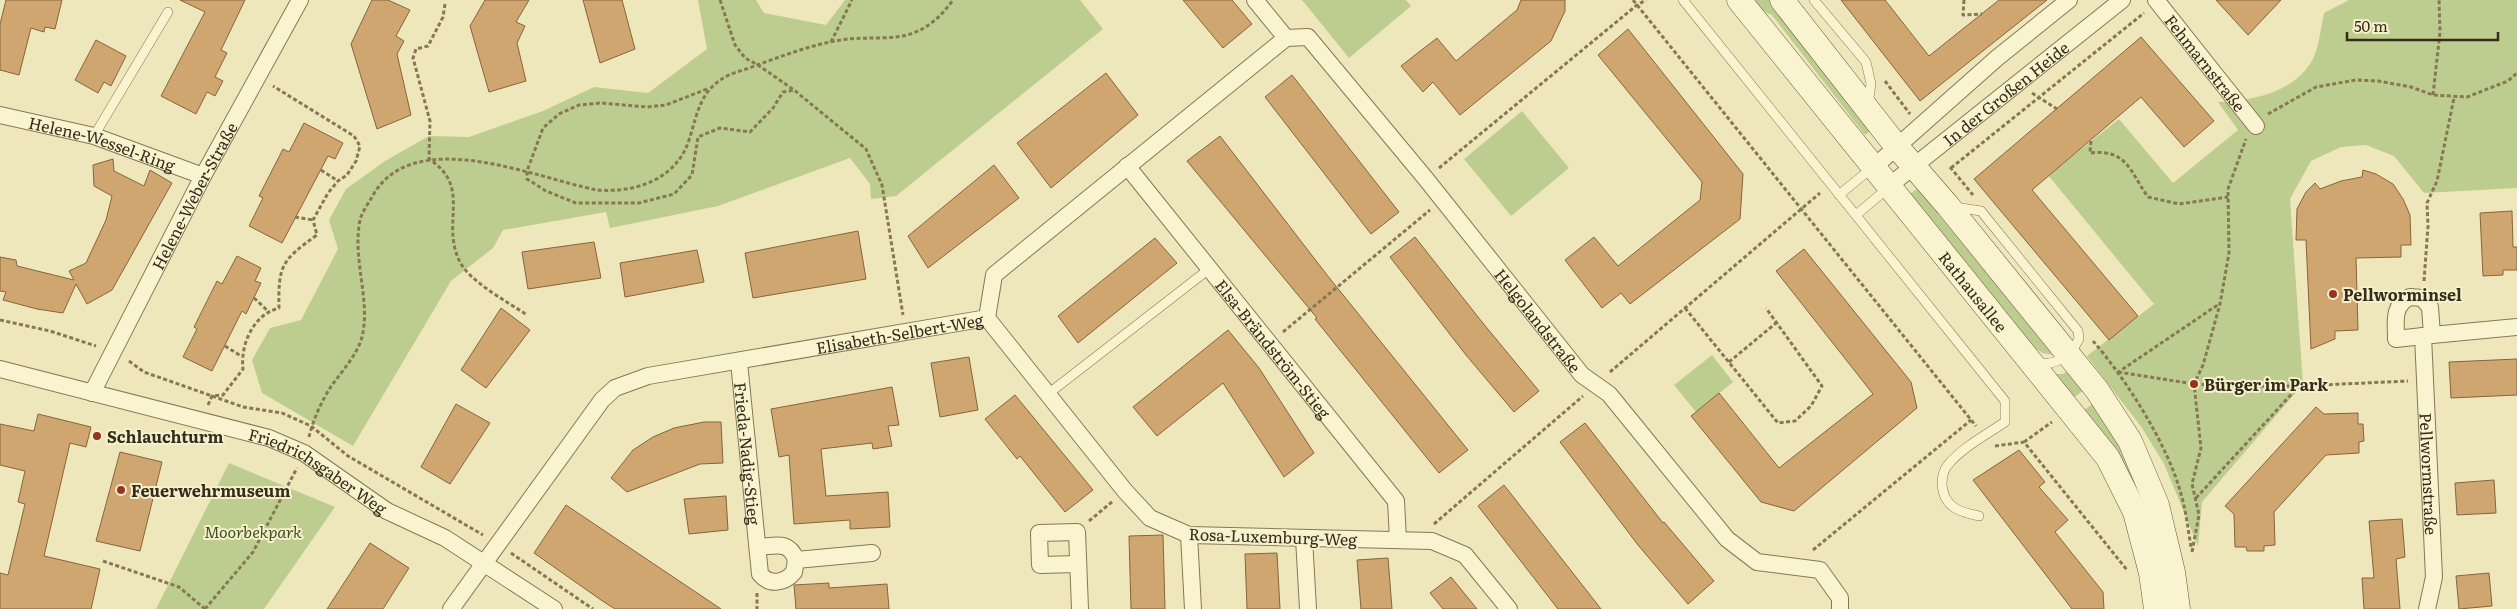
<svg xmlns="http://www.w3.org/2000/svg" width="2517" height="609" viewBox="0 0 2517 609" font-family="Literata,serif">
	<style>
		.green { fill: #bdcd90 }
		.building { fill: #cfa570; stroke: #87643a }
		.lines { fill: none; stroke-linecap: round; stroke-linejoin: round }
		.service-casing { stroke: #877755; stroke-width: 10 }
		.minor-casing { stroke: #877755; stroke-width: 18 }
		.secondary-casing { stroke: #695839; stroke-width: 25 }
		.path { stroke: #877755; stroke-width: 3; stroke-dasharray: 4 2.5; stroke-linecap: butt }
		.service { stroke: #faf3cf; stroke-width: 9 }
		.minor { stroke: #faf3cf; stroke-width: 16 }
		.secondary { stroke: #faf3cf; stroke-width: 24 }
		.poi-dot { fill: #983323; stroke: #f6f0cc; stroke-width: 2 }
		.labels { text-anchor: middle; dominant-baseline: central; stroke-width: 4; stroke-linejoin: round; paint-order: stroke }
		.street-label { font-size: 16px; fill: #362c1b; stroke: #f6f0cc }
		.poi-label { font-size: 16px; font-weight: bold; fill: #362c1b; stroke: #f6f0cc; text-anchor: start }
		.park-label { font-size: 16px; font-style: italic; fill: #3f5320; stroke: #f6f0cc }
	</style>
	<rect width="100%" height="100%" fill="#efe7bc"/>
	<!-- green -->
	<path class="green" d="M698,0h58l8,13 62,12 19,-25h235l23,29 -207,167 -25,3 -1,-15 -20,-26 -132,48 -108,22 -4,-16 -103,18 -10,18 -42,33 -98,165 -91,-53 -10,-33 18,-32 31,-8 37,-71 -9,-29 17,-31 39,-28 44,-25 40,1 74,-26 51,-24 54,6 59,-44z
		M1302,0h104l5,6 -62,52z
		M1752,0h20l102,128 -9,7 -93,-120 -12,-5z
		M2349,0h168v188l-93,5 -30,-37 -28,-11 -25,2 -30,14 -21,38 13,185 -101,118 -4,44 -34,-82 -22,-36 -55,-72 67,-52 -106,-129 71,-56 54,64 65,-53 -20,-28c35,-1 76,-9 95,-43 6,-13 8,-32 11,-46z
		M1522,111l47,57 -58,48 -47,-57z
		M1916,189l5,4 133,162 -11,-2 -9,-5 -125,-153z
		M1712,355l21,27 -37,30 -22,-27z
		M2069,370l16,19 -14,11 -20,-26h12z
		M2094,403l23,34 38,90 -74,-115z
		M229,463l106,44 -71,102h-108z"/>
	<!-- building -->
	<path class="building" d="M6,0h56l-7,29 -10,-2 -1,5 -13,-4 -12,47 -19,-5v-46z
		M180,0h65l-24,50 6,3 -12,24 8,4 -8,15 -8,-4 -11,22 -35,-18 44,-84z
		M372,0h16l22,10 -14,26 8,5 -7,13 14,61 -34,14 -26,-85z
		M485,0h44l-13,22 9,4 -8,17 9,38 -37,11 -19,-66z
		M583,0h39l13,49 -35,14z
		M1183,0h49l20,24 -29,24z
		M1521,0h44v11l-14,30 -91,74 -27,-33 -10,10 -22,-26 36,-28 19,23 61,-51z
		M1841,0h44l44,56 70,-56h48l-127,101z
		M2216,0h65l-33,35z
		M1628,29l115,145 -3,45 -110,85 -9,-11 -19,15 -37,-48 29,-23 24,29 82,-66 2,-18 -104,-127z
		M2141,37l73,84 -30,26 -43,-50 -109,93 106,126 -29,24 -135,-161z
		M96,40l30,16 -15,30 -7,-4 -6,11 -23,-13z
		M1106,73l32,42 -87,73 -34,-45z
		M1292,75l107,137 -28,22 -106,-137z
		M304,123l39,20 -8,16 -7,-3 -46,87 -33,-17 14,-28 -4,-2 24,-47 6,3z
		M1220,136l107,139 141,175 -29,23 -124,-154 2,-1 -130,-157z
		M113,159l1,12 30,15 6,-16 22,13 -60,107 -25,14 -11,-20 -13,29 -26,-4 -34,-9 3,-8 -6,-1v-34l16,3 1,6 57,14 -5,-9 17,-8 20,-43 6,-24 -18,-10 -1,-21z
		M994,165l25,33 -91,70 -20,-32z
		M2363,170l13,4 17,10 10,15 7,16 1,30h-10v12l-45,1 2,72 -23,1v8l-24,10 -5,-109h-10l1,-31 9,-17 9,-9 5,6 21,-8 21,-4z
		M2512,211l1,36h4v23h-14v5l-20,1 -3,-63z
		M858,231l8,48 -113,19 -8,-45z
		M1415,237l67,85 57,69 -25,21 -48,-57 -76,-98z
		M1155,238l22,25 -99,80 -20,-27z
		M594,242l7,36 -73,11 -6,-37z
		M1804,249l107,133 6,26 -123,103 -33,-9 -70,-86 28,-23 60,75 94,-74 -97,-123z
		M697,250l7,32 -79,15 -5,-34z
		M237,256l24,12 -6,13 6,2 -15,31 -4,-3 -30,60 -29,-14 14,-28 -3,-2 23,-46 5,3z
		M501,308l29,22 -44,58 -25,-18z
		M1228,330l31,38 55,85 -30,24 -61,-94 -66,53 -24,-29z
		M969,357l9,53 -38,7 -9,-54z
		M2517,359v36l-66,3 -2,-36z
		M892,387l7,38 -11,1 4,20 -19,3 -1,-6 -51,6 5,47 62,-4 2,35 -40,2v-9l-56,4 -5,-69 -10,2 -8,-48z
		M1015,395l78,95 -28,22 -45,-56 -3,3 -32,-40z
		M456,404l34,19 -40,61 -29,-17z
		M2316,407l8,7 34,-1v11h5l1,17 -5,1v11l-33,2 -52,57 1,33 -11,1v5h-17l-1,-4h-11l-1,-33 -9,-8z
		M38,414l53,13 -5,20 -16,-4 -26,113 56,13 -9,40h-91v-36l8,2 17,-71 -7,-2 7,-31 -25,-6v-41l34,7z
		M704,422h17l2,41 -23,1 -73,28 -16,-14 22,-28 20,-13 21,-9z
		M1585,423l78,100 1,-1 50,59 -26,23 -50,-59 -78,-103z
		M2019,450l26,32 -6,5 29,33 -13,12 48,60 1,17h-32l-99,-129z
		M120,452l42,10 -22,89 -44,-10z
		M2494,480l2,33 -39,2 -2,-32z
		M1504,485l97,124h-43l-80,-103z
		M726,496l2,34 -39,4 -5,-35z
		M566,505l155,104h-106l-14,-9 -67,-47z
		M2402,519l3,38 -9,2 4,50h-36l-2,-31h12l-5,-57z
		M1163,535l2,74h-34l-2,-73z
		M370,543l39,25 -26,41h-56z
		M1277,553l3,56h-33l-2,-55z
		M1388,558l4,51h-31l-4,-49z
		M2489,573l3,33 -33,3 -3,-33z
		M1451,577l26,32h-34l-13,-16z
		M829,583v5l58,-4 2,25h-93l-2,-24z"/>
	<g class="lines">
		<defs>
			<path id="service" d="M1683,0l322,401v21c-19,13 -44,26 -58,44 -4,5 -5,13 -5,19 2,22 17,27 37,31
				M1814,0l52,62 5,22 -3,20
				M94,136l74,-124
				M1839,195l34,-28
				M1954,207l27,4 97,120 1,8c-8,16 -23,28 -41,23
				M1856,215l32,-27
				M1048,394l161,-125"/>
			<g id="minor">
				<path id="s1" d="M1255,0l31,38 22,-1 118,142 156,196 27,19 118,145 30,23 63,8 20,28v11"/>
				<path id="s2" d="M2156,0l100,126"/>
				<path id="s3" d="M0,115l94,21 109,40"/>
				<path id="s4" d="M1127,166l269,335 2,39"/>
				<path d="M1874,167l123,-109 72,-58"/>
				<path id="s5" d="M1889,186l233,-186"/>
				<path d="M2410,297l12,1 8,9 2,28 -36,4c0,-16 -4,-34 14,-42z"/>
				<path d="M987,318l138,173 25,27 39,17 243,6 33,14 44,54"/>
				<path d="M2432,335l85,-8"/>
				<path id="s6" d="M2423,336l11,241 -7,32"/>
				<path id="s7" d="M739,362l21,212c10,12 25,9 34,-2l2,-12"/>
				<path id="s8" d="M0,369l269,69 35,15 83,58 58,27 109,71"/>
				<path id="s9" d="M92,393l111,-217 97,-176"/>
				<path d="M1189,535l4,74"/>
				<path d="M1304,538l4,71"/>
				<path d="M758,547c18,-1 31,-7 38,13l76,-7"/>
				<path d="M1078,564l-38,1 -1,-32 38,-1 3,77"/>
				<path id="s10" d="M451,609l151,-209 13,-12 33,-12 339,-58 7,-43 292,-237"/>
			</g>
			<g id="secondary">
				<path id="s11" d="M1739,0l369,458 27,54 16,61 5,36"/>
				<path d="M1782,0l115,147 51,59 149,184 33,51 27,64 16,67 5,37"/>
			</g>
		</defs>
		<!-- service casing -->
		<use href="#service" class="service-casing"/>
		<!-- minor casing -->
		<use href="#minor" class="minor-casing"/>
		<!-- secondary casing -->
		<use href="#secondary" class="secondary-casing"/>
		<!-- path -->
		<path class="path" d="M720,0l15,45 10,13 13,7 36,25 72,59 16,36 21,130
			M1633,0l343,426
			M1964,0l-1,15 19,-1
			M445,4l-2,13 -15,29 -12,3 -3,9 17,63 -1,38c43,28 12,62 30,101 9,21 49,42 68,55
			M831,42l21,-42
			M1885,81l25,33
			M707,89l-41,16 -19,2 -46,-4 -22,2 -20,9 -16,14 -16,43v8l19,12 30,12h63l35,-9 18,-19 6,-38 22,-9 30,4 23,-24 10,-16 11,-2
			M2032,93l25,16
			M2433,95l7,-63 -1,-32
			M2268,114l48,-27 40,-7 22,1 33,6 22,8 34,2 41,-16 9,-8
			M2091,141l-1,12c37,-4 39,17 58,44l31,7 49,-7
			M1950,167l23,28
			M1439,168l198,-163 9,-5
			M1951,168l193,-155
			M321,170l17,11
			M295,217l18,3
			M2424,281l4,-55 -1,-23 10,-22 17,-83
			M254,298l14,13
			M1685,308l93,115 17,-2 16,-15 11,-20 -56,-78
			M0,320l50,11 46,15
			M1283,332l147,-122
			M2093,341c33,38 75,104 88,153 5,17 7,35 10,53
			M225,346l16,10
			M129,361l15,11 68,24 31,11 39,6 29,13 37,30 135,79
			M1729,362l47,-39
			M1610,372l210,-179
			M2118,372l76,12 35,2h70
			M2117,373l102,-69
			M208,405l4,-9 11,-1 20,-26c-3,-25 11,-55 36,-61 -1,-43 3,-48 38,-73l-4,-15 15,-27 10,-12 9,-6 9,-14 4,-15 -6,-10 -81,-50
			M309,437c4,-17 13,-37 23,-52 11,-15 25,-30 30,-48 9,-37 -10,-77 -2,-117 2,-8 8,-16 12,-23 40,-74 163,-19 225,-7 38,3 79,-10 92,-50 9,-28 11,-51 40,-65 9,-4 19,-6 28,-10 31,-11 59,-22 91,-26 19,-2 48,1 65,-6 17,-6 29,-18 40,-33
			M2024,442l28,-20
			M1995,446l29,-4 103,128
			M2196,498l103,-112 109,-5
			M1089,521l24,-20
			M1434,524l149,-128
			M1813,550l158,-130
			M2192,552l7,-37 -7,-31 9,-36 -7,-64 9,-19 17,-61 9,-51 -1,-64 18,-50
			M511,553l82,56
			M103,561l76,26 26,22
			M757,593v16
			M205,609l48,-57 44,-84"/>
		<!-- service -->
		<use href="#service" class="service"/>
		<!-- minor -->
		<use href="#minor" class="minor"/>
		<!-- secondary -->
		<use href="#secondary" class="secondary"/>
	</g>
	<!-- markers -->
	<g class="poi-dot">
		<circle cx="2333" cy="294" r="5"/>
		<circle cx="2194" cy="384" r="5"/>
		<circle cx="97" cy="436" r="5"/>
		<circle cx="121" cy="490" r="5"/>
	</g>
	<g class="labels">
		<!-- street labels -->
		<g class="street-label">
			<text stroke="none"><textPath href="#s2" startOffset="80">Fehmarnstraße</textPath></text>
			<text stroke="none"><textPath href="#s5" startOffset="149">In der Großen Heide</textPath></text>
			<text stroke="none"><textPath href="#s3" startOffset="106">Helene-Wessel-Ring</textPath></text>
			<text stroke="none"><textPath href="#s9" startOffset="222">Helene-Weber-Straße</textPath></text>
			<text stroke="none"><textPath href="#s11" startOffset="374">Rathausallee</textPath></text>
			<text stroke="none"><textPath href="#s1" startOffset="436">Helgolandstraße</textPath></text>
			<text stroke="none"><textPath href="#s10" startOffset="566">Elisabeth-Selbert-Weg</textPath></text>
			<text stroke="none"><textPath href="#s4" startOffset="234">Elsa-Brändström-Stieg</textPath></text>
			<text stroke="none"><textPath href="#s7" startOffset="92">Frieda-Nadig-Stieg</textPath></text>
			<text stroke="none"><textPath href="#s8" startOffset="336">Friedrichsgaber Weg</textPath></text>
			<text stroke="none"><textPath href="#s6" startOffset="138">Pellwormstraße</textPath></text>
			<text transform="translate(1273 536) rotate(2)">Rosa-Luxemburg-Weg</text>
		</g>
		<!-- poi labels -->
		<g class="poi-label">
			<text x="2343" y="294">Pellworminsel</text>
			<text x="2204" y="384">Bürger im Park</text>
			<text x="107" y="436">Schlauchturm</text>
			<text x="131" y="490">Feuerwehrmuseum</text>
		</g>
		<!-- park labels -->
		<g class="park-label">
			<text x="253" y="531">Moorbekpark</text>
		</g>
	</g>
	<!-- scale -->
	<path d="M2347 32v8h151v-8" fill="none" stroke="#362c1b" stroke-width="2.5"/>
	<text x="2354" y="32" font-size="15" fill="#362c1b" stroke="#f6f0cc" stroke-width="4" paint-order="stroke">50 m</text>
</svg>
